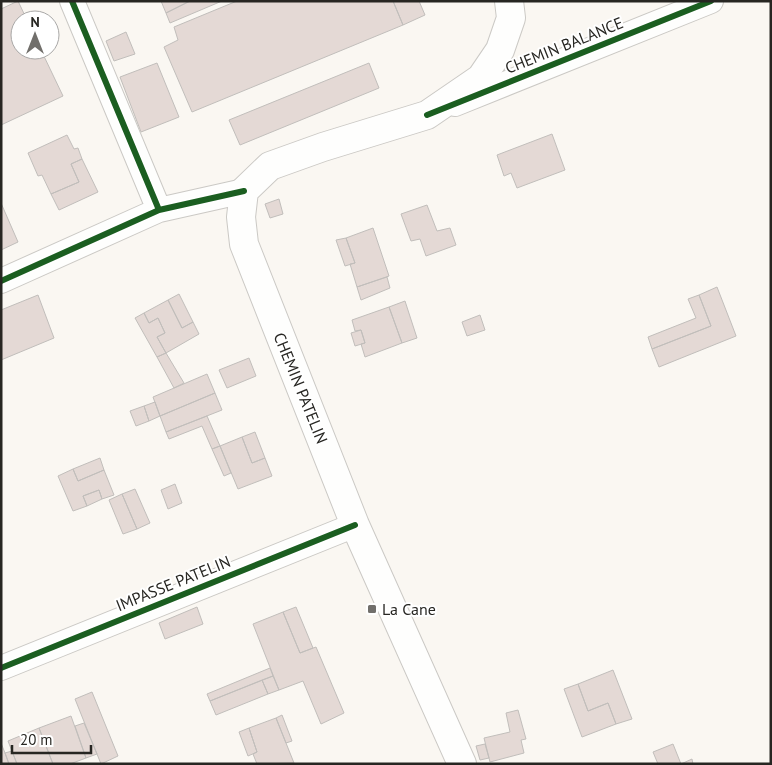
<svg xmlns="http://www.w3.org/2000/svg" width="772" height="765" viewBox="0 0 772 765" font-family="'PT Sans',sans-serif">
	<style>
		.building { fill: #e4d9d5; stroke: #c1bebb }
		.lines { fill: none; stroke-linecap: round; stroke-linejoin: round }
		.street-casing { stroke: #cbc9c5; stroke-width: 26 }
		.secondary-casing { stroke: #cbc9c5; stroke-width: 30 }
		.street { stroke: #fefefd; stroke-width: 24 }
		.secondary { stroke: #fefefd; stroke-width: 28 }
		.cycleway-casing { stroke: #fff; stroke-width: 9 }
		.cycleway { stroke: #1b5e20; stroke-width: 6 }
		.poi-dot { fill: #716f6b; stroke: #fff; stroke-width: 2 }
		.labels { text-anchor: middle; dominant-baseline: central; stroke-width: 4; stroke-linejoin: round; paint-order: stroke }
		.street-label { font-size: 16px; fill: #272622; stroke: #fff }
		.poi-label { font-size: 16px; fill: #272622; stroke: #fff; text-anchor: start }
	</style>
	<rect width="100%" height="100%" fill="#faf7f2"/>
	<!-- building -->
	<path class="building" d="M18,1l9,19h-7v30h21l22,46 -62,29v-116z
		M161,1h29l-24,12z
		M190,1h32l-52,22 -4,-10z
		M237,1h156l10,24 -211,87 -28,-65 14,-7 -4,-13z
		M393,1h26l6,14 -22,10z
		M126,32l9,22 -21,7 -8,-20z
		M157,63l22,54 -38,15 -21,-55z
		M369,63l10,25 -139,57 -11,-25z
		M552,134l13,36 -48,18 -6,-15 -7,3 -7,-21z
		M67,135l7,14 4,-1 4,11 -11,5 8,18 -28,12 -9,-19 -4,1 -10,-23z
		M82,159l16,33 -39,18 -8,-16 28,-12 -8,-18z
		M279,199l4,15 -13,4 -5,-14z
		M1,203l17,39 -17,8z
		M427,205l10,26 13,-3 6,17 -30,11 -6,-17 -9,2 -10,-27z
		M373,228l16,48 -32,11 -7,-23 5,-1 -9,-25z
		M346,238l9,25 -10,3 -9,-26z
		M387,277l3,11 -29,12 -4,-13z
		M717,287l19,49 -77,31 -7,-18 59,-23 -12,-31z
		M179,294l14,28 -11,6 -14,-28z
		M38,295l16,43 -53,22v-50z
		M699,295l12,31 -59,23 -4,-12 48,-19 -8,-19z
		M168,300l14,28 11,-6 6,12 -33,19 -9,-16 8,-4 -7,-15 -9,5 -5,-10z
		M405,301l12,37 -15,5 -13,-36z
		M389,307l13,36 -37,14 -4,-13 4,-1 -4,-13 -6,1 -3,-11z
		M144,313l5,10 9,-5 7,15 -8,4 9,16 -9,4 -22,-39z
		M480,315l5,15 -18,6 -5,-14z
		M361,330l4,13 -10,3 -4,-13z
		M166,353l18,30 -10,5 -17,-31z
		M249,358l7,18 -29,12 -8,-18z
		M207,374l8,19 -55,23 -7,-19z
		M215,393l7,17 -56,22 -6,-16z
		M155,402l5,14 -11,5 -5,-15z
		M144,406l5,15 -13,5 -6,-15z
		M207,416l13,30 -8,3 -10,-23 -33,13 -3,-7z
		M255,432l10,26 -13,5 -10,-26z
		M242,437l10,26 13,-5 7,18 -34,13 -18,-43z
		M220,446l11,27 -7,3 -12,-27z
		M100,458l4,12 -26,11 -5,-12z
		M73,469l5,12 26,-11 10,25 -12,4 -3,-9 -16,6 4,10 -14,5 -15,-35z
		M175,484l7,19 -14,6 -7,-19z
		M135,489l15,34 -13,6 -15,-35z
		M99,490l3,9 -15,7 -4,-10z
		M122,494l15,35 -14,5 -14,-34z
		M197,607l6,17 -38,15 -6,-16z
		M296,607l17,41 -13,5 -17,-41z
		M283,612l17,41 16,-6 28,66 -23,11 -18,-43 -24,9 -26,-66z
		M270,668l3,8 -63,25 -3,-7z
		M613,670l19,49 -16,5 -8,-21 -20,8 -10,-27z
		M273,676l6,14 -11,4 -6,-14z
		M262,680l6,14 -52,21 -6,-14z
		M578,684l10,27 20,-8 8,21 -34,13 -18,-48z
		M92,692l26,64 -17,8 -26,-65z
		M518,710l8,29 -5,1 3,13 -34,9 -6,-24 26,-6 -4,-19z
		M282,715l10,26 -6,2 -10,-25z
		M71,716l15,42 -16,6h-17l-14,-36z
		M276,718l18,45 -37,1 -4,-10 4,-2 -8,-24z
		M84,723l13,31 -11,4 -11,-32z
		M39,728l14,36h-36l-9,-23z
		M249,728l8,24 -9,4 -9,-24z
		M1,743l4,10 4,11h-8z
		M485,744l4,14 -9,2 -4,-14z
		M673,744l8,20 11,-5 1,5h-35l-5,-12z
		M12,751l5,13h-8l-4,-11z"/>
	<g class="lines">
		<defs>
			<path id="street" d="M72,1l87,209
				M455,104l256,-103
				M1,281l158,-71 85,-19
				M1,668l354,-143"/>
			<path id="secondary" d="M462,764l-107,-239 -111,-281 -3,-27 3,-26 26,-25 53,-19 104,-32 54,-37 19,-28 11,-32 -2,-17"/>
		</defs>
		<!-- street casing -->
		<use href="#street" class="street-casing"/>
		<!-- secondary casing -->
		<use href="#secondary" class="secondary-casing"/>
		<!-- street -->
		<use href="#street" class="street"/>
		<!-- secondary -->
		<use href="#secondary" class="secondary"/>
		<defs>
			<path id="cycleway" d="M72,1l87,209
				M427,115l284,-114
				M1,281l158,-71 85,-19
				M1,668l354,-143"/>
		</defs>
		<!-- cycleway casing -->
		<use href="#cycleway" class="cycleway-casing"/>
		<!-- cycleway -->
		<use href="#cycleway" class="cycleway"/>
	</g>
	<!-- markers -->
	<rect class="poi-dot" x="367" y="604" width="10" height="10" rx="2.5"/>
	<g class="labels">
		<!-- street labels -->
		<g class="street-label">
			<text transform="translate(564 45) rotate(-22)">CHEMIN BALANCE</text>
			<text transform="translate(301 388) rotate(68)">CHEMIN PATELIN</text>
			<text transform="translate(173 583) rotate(-22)">IMPASSE PATELIN</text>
		</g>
		<!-- poi labels -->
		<g class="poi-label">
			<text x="382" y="609">La Cane</text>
		</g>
	</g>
	<!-- border -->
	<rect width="772" height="765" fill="none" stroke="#272622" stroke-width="5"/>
	<!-- north arrow -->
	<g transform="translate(35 35)"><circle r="24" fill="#ffffff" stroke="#a9a8a7"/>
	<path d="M0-4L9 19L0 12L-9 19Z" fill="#716f6b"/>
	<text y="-8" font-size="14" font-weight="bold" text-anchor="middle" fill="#272622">N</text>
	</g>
	<!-- scale -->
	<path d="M12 745v8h79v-8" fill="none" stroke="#272622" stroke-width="2.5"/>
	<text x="20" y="745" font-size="15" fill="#272622" stroke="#ffffff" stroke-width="4" paint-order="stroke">20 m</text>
</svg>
